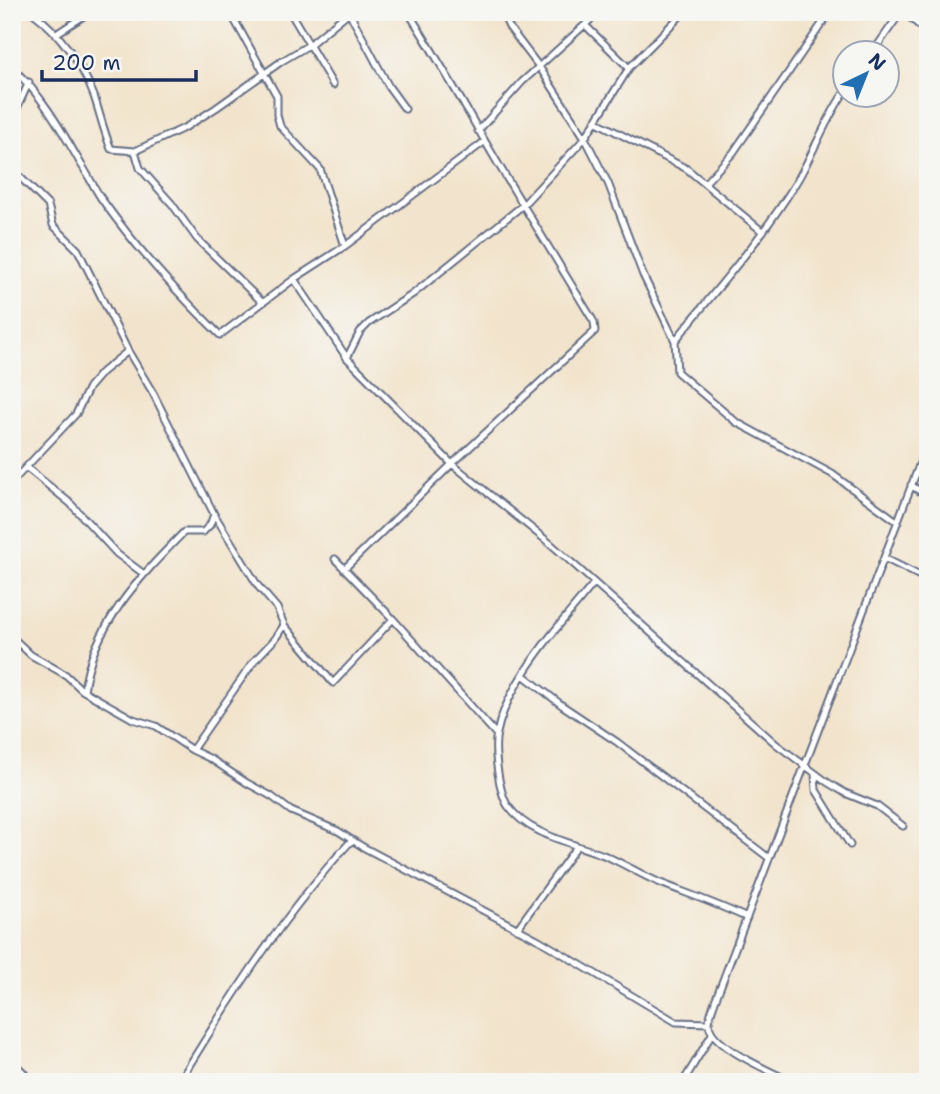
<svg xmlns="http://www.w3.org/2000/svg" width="940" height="1094" viewBox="0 0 940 1094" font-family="'Shantell Sans',sans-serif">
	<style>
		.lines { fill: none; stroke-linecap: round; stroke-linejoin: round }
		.minor-casing { stroke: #666e84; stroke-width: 9 }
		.minor { stroke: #fff; stroke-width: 5 }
	</style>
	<rect width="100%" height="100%" fill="#f6f6f2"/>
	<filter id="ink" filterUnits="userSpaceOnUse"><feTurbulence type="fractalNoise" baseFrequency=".0143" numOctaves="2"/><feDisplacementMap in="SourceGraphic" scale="14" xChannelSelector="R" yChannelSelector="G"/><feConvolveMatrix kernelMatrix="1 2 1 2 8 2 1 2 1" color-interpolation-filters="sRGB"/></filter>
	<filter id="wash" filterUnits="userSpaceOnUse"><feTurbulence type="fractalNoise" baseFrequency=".00686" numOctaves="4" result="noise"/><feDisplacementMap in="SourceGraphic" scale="28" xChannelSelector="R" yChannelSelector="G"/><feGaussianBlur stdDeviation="1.57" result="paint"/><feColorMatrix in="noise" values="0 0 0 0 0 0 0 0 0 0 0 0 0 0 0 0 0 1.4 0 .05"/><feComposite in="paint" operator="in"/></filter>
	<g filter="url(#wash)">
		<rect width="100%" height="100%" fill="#f2e4cc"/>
	</g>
	<g filter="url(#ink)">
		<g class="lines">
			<defs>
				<path id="minor" d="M32,12c28,21 50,52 62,84 6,18 10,36 17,53l24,2
					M230,12l47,84v19l3,11 40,43 25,77
					M290,12l43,73
					M408,12c41,63 75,129 115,193l62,-67 44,-70 55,-56
					M502,12l7,15 31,41 45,70 23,45 35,92 32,66 2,31 59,50 96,52 66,48
					M904,12l24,21
					M585,25l44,43
					M56,34l34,-22
					M873,52l28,-40
					M12,68c29,25 50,63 69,96 8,12 14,26 22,37 35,49 74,92 117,134l74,-56
					M12,119l17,-37
					M595,121l92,48 76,63
					M478,131l44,-49 77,-70
					M12,169l36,36 5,20 25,25 50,101 25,42 61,121 44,72 19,22 7,17 -9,14 -21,22 -62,89
					M705,183l28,-30 97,-141
					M262,302l-65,-63 -25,-35 -32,-36 -5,-17 51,-24 30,-19 66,-47 27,-16 40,-33 40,75 16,22
					M675,341c42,-53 87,-102 122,-160 17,-29 29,-63 49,-91
					M347,358l13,-26 9,-9 44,-29 110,-89 71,117 1,9 -143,133 100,81 224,199 51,38 18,11 32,13 26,20
					M27,468l43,35 47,51 27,20
					M12,482l64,-68 13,-27 13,-15 26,-21
					M911,485l17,12
					M884,558l44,22
					M335,559l58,60 103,115
					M344,569l108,-105 -105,-106 -53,-79 51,-33 139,-104
					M594,583c-26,32 -56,65 -77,101 -8,14 -17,34 -20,49 -4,16 2,60 11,73 21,30 66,37 98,50 18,8 34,18 52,26 30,12 60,22 89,36
					M284,625l49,58 60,-64
					M12,637l19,18 35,20 16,15 51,29 23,7 36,24 19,9 36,24 24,13 20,15 47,20 25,16 176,93 137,82 33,1
					M523,675l40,31 54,36 152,116
					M84,691c8,-65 56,-114 100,-159h19l7,-7 4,-11
					M815,774l1,16 34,55
					M517,929l60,-83
					M12,1061l21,21
					M179,1082c52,-85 105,-169 173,-242
					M683,1082l29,-48
					M792,1082c-19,-10 -84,-36 -83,-59 0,-7 4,-15 6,-22l213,-559"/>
			</defs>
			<!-- minor casing -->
			<use href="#minor" class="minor-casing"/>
			<!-- minor -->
			<use href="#minor" class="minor"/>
		</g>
	</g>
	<!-- margin -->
	<rect width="940" height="1094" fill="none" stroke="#f6f6f2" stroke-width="42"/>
	<!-- north arrow -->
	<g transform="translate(866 74) rotate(43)"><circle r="33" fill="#f6f6f2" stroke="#9ea6b7" stroke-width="2"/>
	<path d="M0-5L12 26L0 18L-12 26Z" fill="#1f6fb2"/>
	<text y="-10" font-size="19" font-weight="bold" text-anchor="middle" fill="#1b2f5e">N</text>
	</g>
	<!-- scale -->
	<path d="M42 70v10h154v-10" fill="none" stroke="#1b2f5e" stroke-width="3.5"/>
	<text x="52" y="70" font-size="21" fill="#1b2f5e" stroke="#f6f6f2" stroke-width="5" paint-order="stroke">200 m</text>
</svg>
